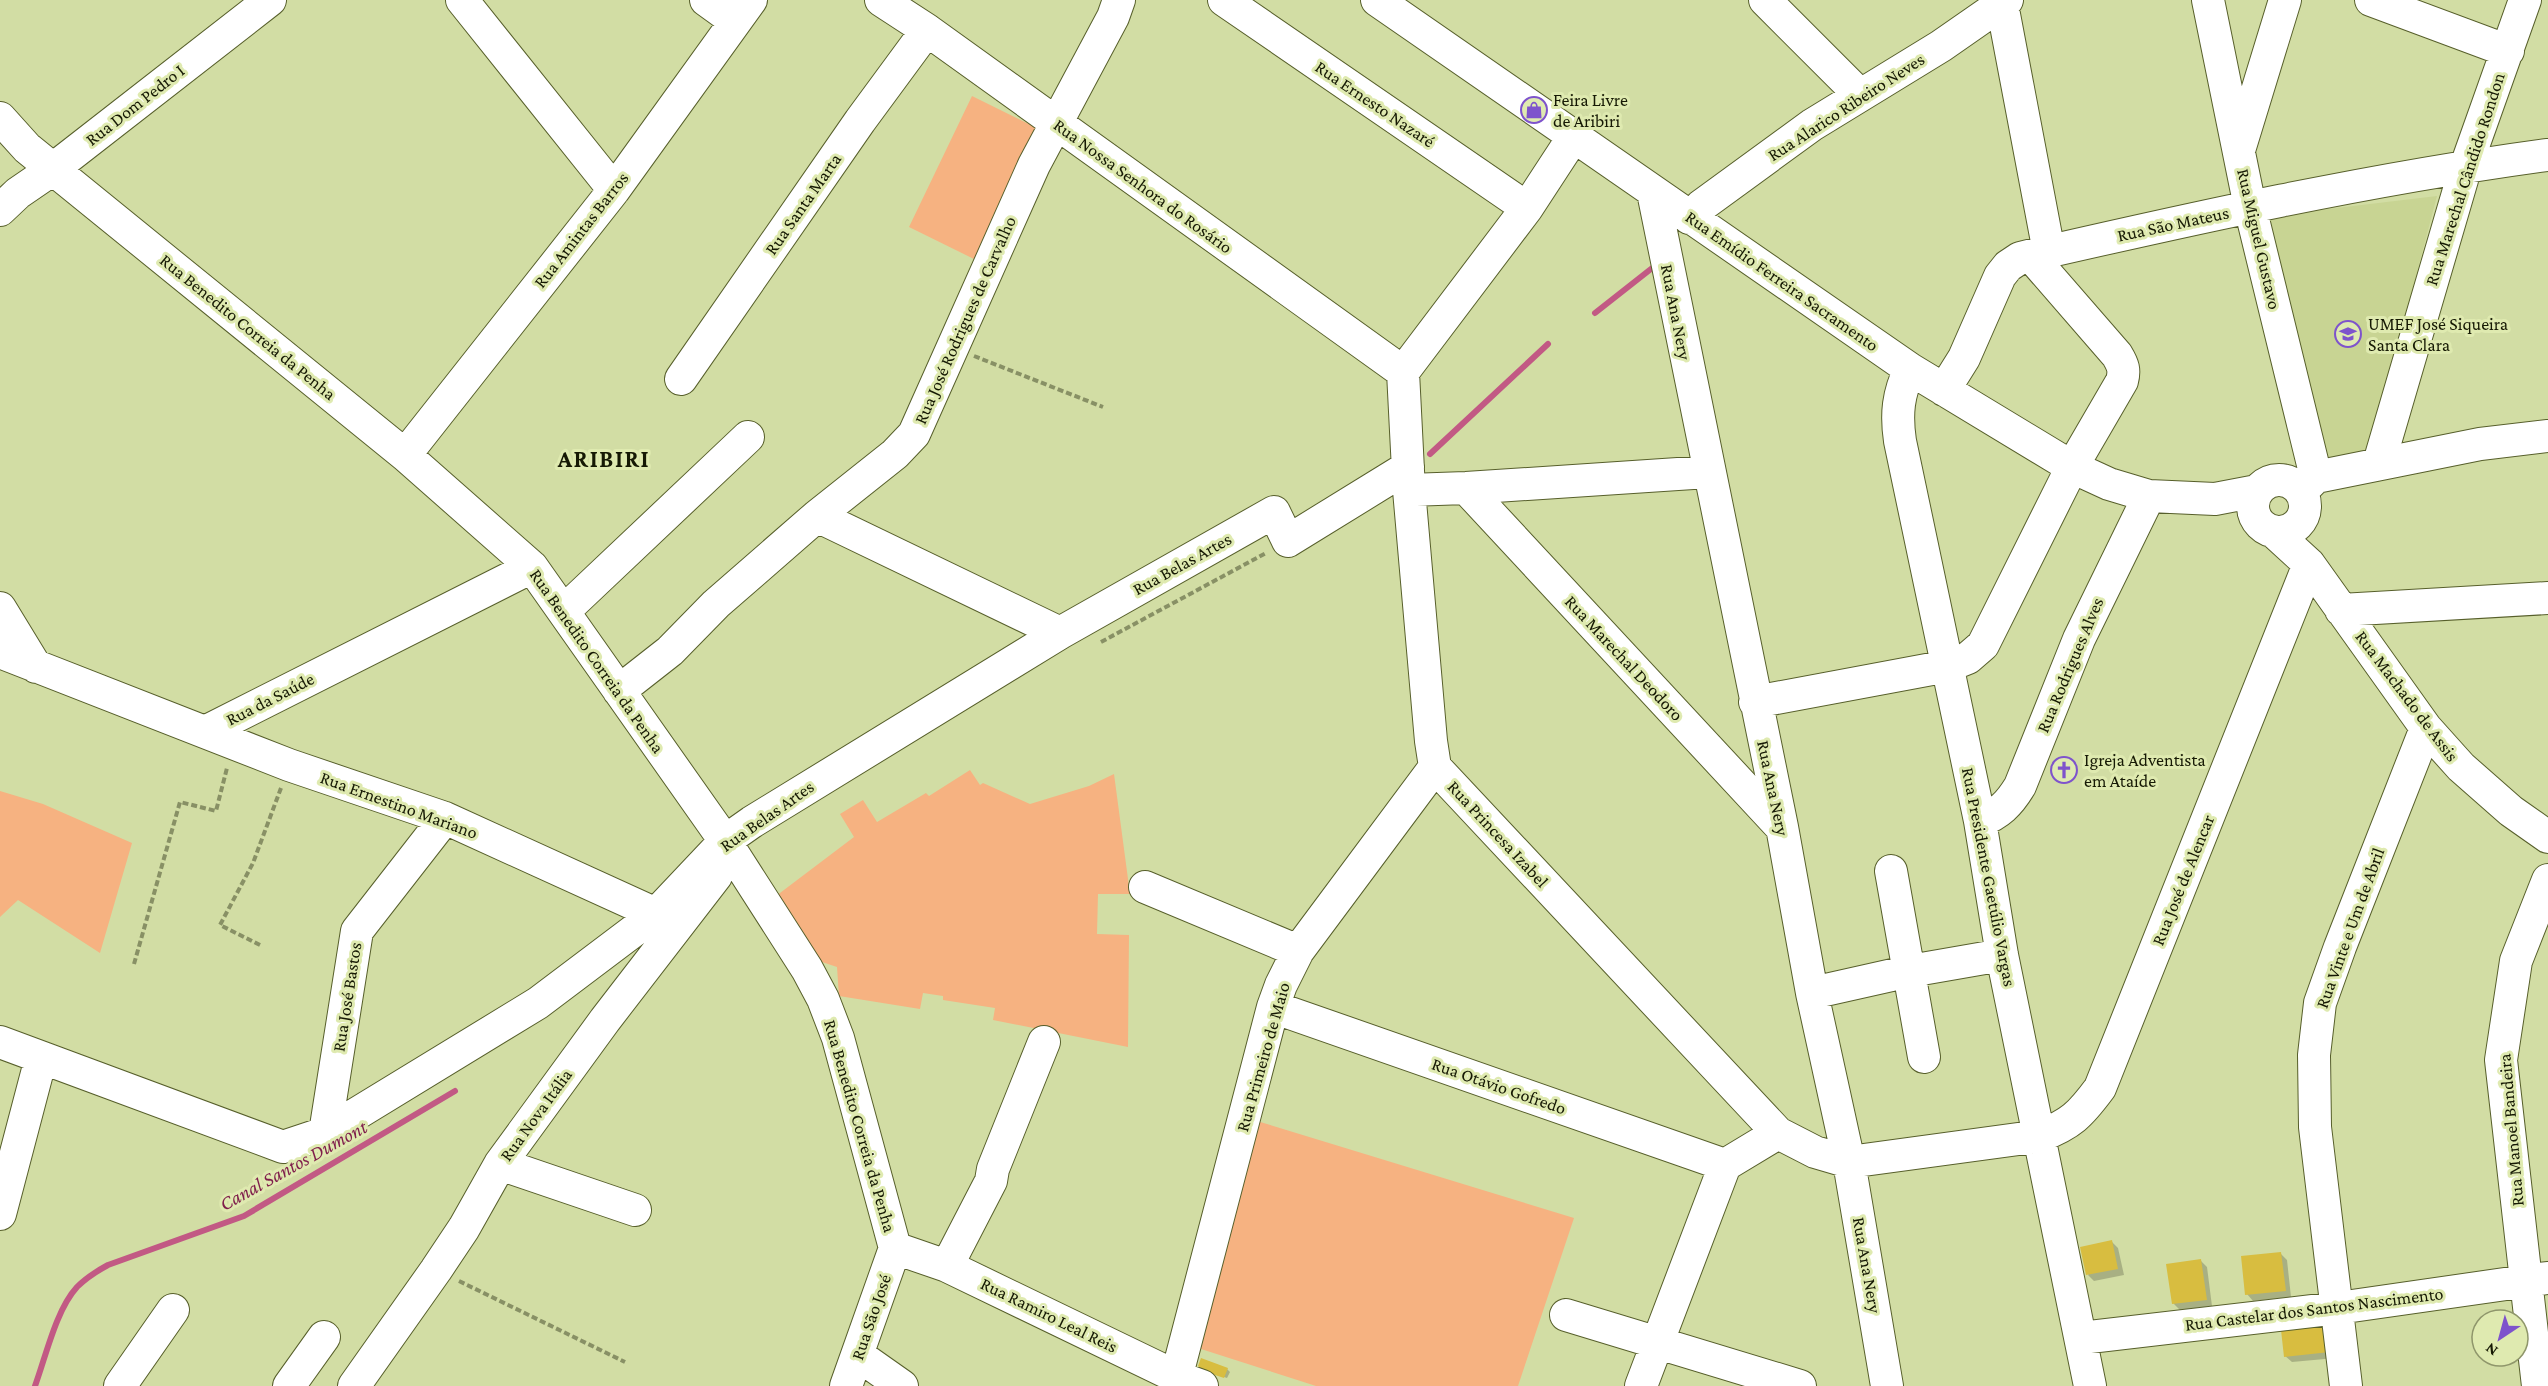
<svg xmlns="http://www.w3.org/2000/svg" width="2548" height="1386" viewBox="0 0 2548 1386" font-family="'Crimson Pro',serif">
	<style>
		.built { fill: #c8d493 }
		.green { fill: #f6b281 }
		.shadow { fill: #0003 }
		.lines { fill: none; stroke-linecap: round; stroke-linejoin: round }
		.stream { stroke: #c25984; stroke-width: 6 }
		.building { fill: #d8bd40 }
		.minor-casing { stroke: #575f2b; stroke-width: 34 }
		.path { stroke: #889065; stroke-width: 4; stroke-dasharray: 6 3; stroke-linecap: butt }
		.minor { stroke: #fff; stroke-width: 32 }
		.labels { text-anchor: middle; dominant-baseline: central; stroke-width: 6; stroke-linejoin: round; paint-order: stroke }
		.poi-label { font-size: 18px; fill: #161904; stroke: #dfeab0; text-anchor: start }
		.street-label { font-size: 18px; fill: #161904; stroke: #dfeab0 }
		.water-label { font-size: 20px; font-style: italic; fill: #7f1d4b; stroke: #dfeab0 }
		.district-label { font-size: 24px; font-weight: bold; letter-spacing: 1.5px; fill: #161904; stroke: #dfeab0 }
	</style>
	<rect width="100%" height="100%" fill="#d2dda4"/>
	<!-- built -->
	<path class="built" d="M2437,196l-67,256 -46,13 -55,-249z"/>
	<!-- green -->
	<path class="green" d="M972,96l67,33 -63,131 -67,-33z
		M970,770l10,15 3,-2 47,21 59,-18 25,-12 16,120h-32l-1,40 32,1 -1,112 -135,-27 2,-12 -52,-8v-4l-20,-3 -3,16 -81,-13 -2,-29 -18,-6 -43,-65 78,-59 -14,-23 23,-14 14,22 49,-29 3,3z
		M0,791l43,13 89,39 -32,110 -82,-53 -18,17z
		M1257,1121l317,97 -56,168h-202l-115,-37z"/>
	<!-- shadow -->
	<path class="shadow" d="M2112,1242l6,6 6,27 -30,6 -6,-6z
		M2281,1254l6,6 4,37 -38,4 -6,-7z
		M2201,1261l6,6 5,39 -32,4 -7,-7z
		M2296,1330l40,28 -44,4 -7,-6z
		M1227,1369l3,3 -3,6 -23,-8z"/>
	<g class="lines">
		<!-- stream -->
		<path class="stream" d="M1595,313l61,-48
			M1430,454l118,-110
			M35,1386c11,-30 21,-76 42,-99 9,-9 20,-16 31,-22l136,-49 211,-125"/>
	</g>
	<!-- building -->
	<path class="building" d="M2112,1240l6,29 -32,6 -6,-28z
		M2281,1252l5,39 -41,4 -4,-39z
		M2201,1259l6,41 -35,4 -6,-40z
		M2326,1316l4,36 -46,5 -3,-27z
		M1201,1358l27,10 -4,10 -21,-7 -5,-5z"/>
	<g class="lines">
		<defs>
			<path id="minor" d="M462,0l152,190
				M706,0l29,21
				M881,0l46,30 476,342
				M1224,0l303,208
				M1377,0l533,369 162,98 37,17 40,12 66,3 42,-8
				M1765,0l94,94
				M2208,0l42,207 66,270
				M2371,0l137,51
				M2002,4l47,248
				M0,118l27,30 378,307 127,112 193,274 82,128 16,30 15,39 57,210
				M2240,147l45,-147
				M1653,192l129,635 30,166 37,169 38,224
				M0,210l18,-17 35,-24 217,-169
				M1689,218l12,-12 111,-81 129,-79 66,-46
				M1910,369c-12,25 -14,45 -10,72l80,380 22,134 88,431
				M1403,372l6,118 22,251 4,26 343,366 37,19 34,10 191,-26c31,-12 40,-21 60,-48l209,-524
				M1403,372l124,-164 47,-72
				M681,379l179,-258 67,-91
				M1944,390l20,-32 36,-82 8,-10 12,-8c174,-40 349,-79 526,-103
				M405,455l209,-265 137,-190
				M2379,463l87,-297 59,-166
				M2253 506a26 26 0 1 1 52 0a26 26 0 1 1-52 0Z
				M1466,488l315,339
				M1409,490l57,-2 242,-16
				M2302,491l14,-14 164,-33 68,-8
				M817,516l243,117
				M2274,532l35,32 117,164 35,39 50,44 37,26
				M0,608l36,59
				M2341,610l207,-12
				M564,611l184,-174
				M0,652l289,113 156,53 211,96
				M619,691l51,-40 46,-47 101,-88 78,-62 19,-20 120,-269 79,-148 6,-17
				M1755,702l193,-36 20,-8 15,-13 89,-178 50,-86c3,-11 1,-16 -5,-26l-86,-99
				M205,732l327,-165
				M1980,821c19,-7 29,-17 40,-35l59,-147 70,-143
				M1891,871l33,186
				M1145,887l153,64
				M1812,993l98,-22 92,-16
				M1273,1007l452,158
				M0,1042l283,105 42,-14 213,-130 118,-89 69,-73 27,-19 308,-189 214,-121 14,29 120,-74
				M325,1133l32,-202 88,-113
				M500,1164l135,46
				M0,1214l41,-156
				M895,1248l52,18 230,111 25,9
				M947,1266l44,-85 2,-12 51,-127
				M1566,1315l234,71
				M2081,1338l257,-30 209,-30
				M858,1355l44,31
				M120,1386l53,-76
				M289,1386l35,-49
				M354,1386l82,-116 28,-42 36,-64 105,-144 111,-144
				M846,1386l49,-138
				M1174,1386l99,-379 8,-22 17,-34 137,-184
				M1641,1386l84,-221 53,-32
				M2346,1386l-31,-259 -1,-72 6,-52 20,-56 86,-219
				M2538,1386l-37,-326 15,-99 32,-81"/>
		</defs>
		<!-- minor casing -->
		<use href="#minor" class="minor-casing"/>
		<!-- path -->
		<path class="path" d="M974,356l129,51
			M1101,642l165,-89
			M260,945l-40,-20 33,-62 28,-75
			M134,964l46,-162 36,9 11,-43
			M459,1281l166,81"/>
		<!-- minor -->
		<use href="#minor" class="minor"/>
	</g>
	<!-- icons -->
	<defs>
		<symbol id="shop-ring" viewBox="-11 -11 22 22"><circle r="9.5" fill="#dfeab0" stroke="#7e53cc" stroke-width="1.5"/><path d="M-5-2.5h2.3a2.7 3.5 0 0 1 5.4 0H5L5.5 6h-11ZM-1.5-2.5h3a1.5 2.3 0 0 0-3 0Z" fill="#7e53cc"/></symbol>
		<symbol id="school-ring" viewBox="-11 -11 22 22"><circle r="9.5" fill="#dfeab0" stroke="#7e53cc" stroke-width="1.5"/><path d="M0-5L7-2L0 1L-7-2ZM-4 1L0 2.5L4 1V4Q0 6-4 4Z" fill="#7e53cc"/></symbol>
		<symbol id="church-ring" viewBox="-11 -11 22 22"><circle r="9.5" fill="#dfeab0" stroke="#7e53cc" stroke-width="1.5"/><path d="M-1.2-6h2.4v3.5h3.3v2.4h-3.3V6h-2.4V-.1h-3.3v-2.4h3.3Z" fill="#7e53cc"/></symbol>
	</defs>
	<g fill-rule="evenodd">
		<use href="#shop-ring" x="1519" y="95" width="30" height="30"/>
		<use href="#school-ring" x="2333" y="319" width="30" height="30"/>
		<use href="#church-ring" x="2049" y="755" width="30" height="30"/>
	</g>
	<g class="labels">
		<!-- poi labels -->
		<g class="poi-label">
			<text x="1553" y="100">Feira Livre<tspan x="1553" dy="21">de Aribiri</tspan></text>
			<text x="2368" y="324">UMEF José Siqueira<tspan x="2368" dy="21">Santa Clara</tspan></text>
			<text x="2084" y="760">Igreja Adventista<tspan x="2084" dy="21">em Ataíde</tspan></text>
		</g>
		<!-- street labels -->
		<g class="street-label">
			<text transform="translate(1375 104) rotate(34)">Rua Ernesto Nazaré</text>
			<text transform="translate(135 105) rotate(-38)">Rua Dom Pedro I</text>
			<text transform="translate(1846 107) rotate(-33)">Rua Alarico Ribeiro Neves</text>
			<text transform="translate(2465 179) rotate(-72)">Rua Marechal Cândido Rondon</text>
			<text transform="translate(1143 186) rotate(36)">Rua Nossa Senhora do Rosário</text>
			<text transform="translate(803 204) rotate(-55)">Rua Santa Marta</text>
			<text transform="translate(2173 224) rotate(-12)">Rua São Mateus</text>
			<text transform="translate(581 230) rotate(-52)">Rua Amintas Barros</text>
			<text transform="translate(2259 239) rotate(77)">Rua Miguel Gustavo</text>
			<text transform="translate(1782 281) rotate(35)">Rua Emídio Ferreira Sacramento</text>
			<text transform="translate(1676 312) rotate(79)">Rua Ana Nery</text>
			<text transform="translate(965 320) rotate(-66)">Rua José Rodrigues de Carvalho</text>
			<text transform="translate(248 327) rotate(39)">Rua Benedito Correia da Penha</text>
			<text transform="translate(1182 564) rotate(-29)">Rua Belas Artes</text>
			<text transform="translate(1624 658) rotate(47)">Rua Marechal Deodoro</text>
			<text transform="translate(597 661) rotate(55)">Rua Benedito Correia da Penha</text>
			<text transform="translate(2070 665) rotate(-67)">Rua Rodrigues Alves</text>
			<text transform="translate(2407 696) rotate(53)">Rua Machado de Assis</text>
			<text transform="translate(270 699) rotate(-27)">Rua da Saúde</text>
			<text transform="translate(1773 788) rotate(78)">Rua Ana Nery</text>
			<text transform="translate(399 805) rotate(20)">Rua Ernestino Mariano</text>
			<text transform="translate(767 816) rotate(-35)">Rua Belas Artes</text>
			<text transform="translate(1498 834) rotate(47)">Rua Princesa Izabel</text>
			<text transform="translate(1989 877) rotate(79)">Rua Presidente Gaetúlio Vargas</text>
			<text transform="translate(2183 880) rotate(-68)">Rua José de Alencar</text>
			<text transform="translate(2350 928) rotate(-70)">Rua Vinte e Um de Abril</text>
			<text transform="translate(347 997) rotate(-81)">Rua José Bastos</text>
			<text transform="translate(1263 1057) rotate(-74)">Rua Primeiro de Maio</text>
			<text transform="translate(1499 1086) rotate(19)">Rua Otávio Gofredo</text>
			<text transform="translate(536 1115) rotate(-54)">Rua Nova Itália</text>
			<text transform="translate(860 1126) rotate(74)">Rua Benedito Correia da Penha</text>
			<text transform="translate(2511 1130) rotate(-95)">Rua Manoel Bandeira</text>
			<text transform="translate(1867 1265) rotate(80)">Rua Ana Nery</text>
			<text transform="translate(2314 1309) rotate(-7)">Rua Castelar dos Santos Nascimento</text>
			<text transform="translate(1049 1315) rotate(26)">Rua Ramiro Leal Reis</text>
			<text transform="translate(871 1317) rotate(-71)">Rua São José</text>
		</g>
		<!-- water labels -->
		<g class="water-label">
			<text transform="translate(293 1165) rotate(-29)">Canal Santos Dumont</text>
		</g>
		<!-- district labels -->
		<g class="district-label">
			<text x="604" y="458">ARIBIRI</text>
		</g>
	</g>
	<!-- north arrow -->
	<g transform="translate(2500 1338) rotate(216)"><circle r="28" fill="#dfeab0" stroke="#8f966b" stroke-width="1.5"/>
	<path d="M0-4.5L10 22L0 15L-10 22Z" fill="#7e53cc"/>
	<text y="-9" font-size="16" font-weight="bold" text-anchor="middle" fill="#161904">N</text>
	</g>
</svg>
